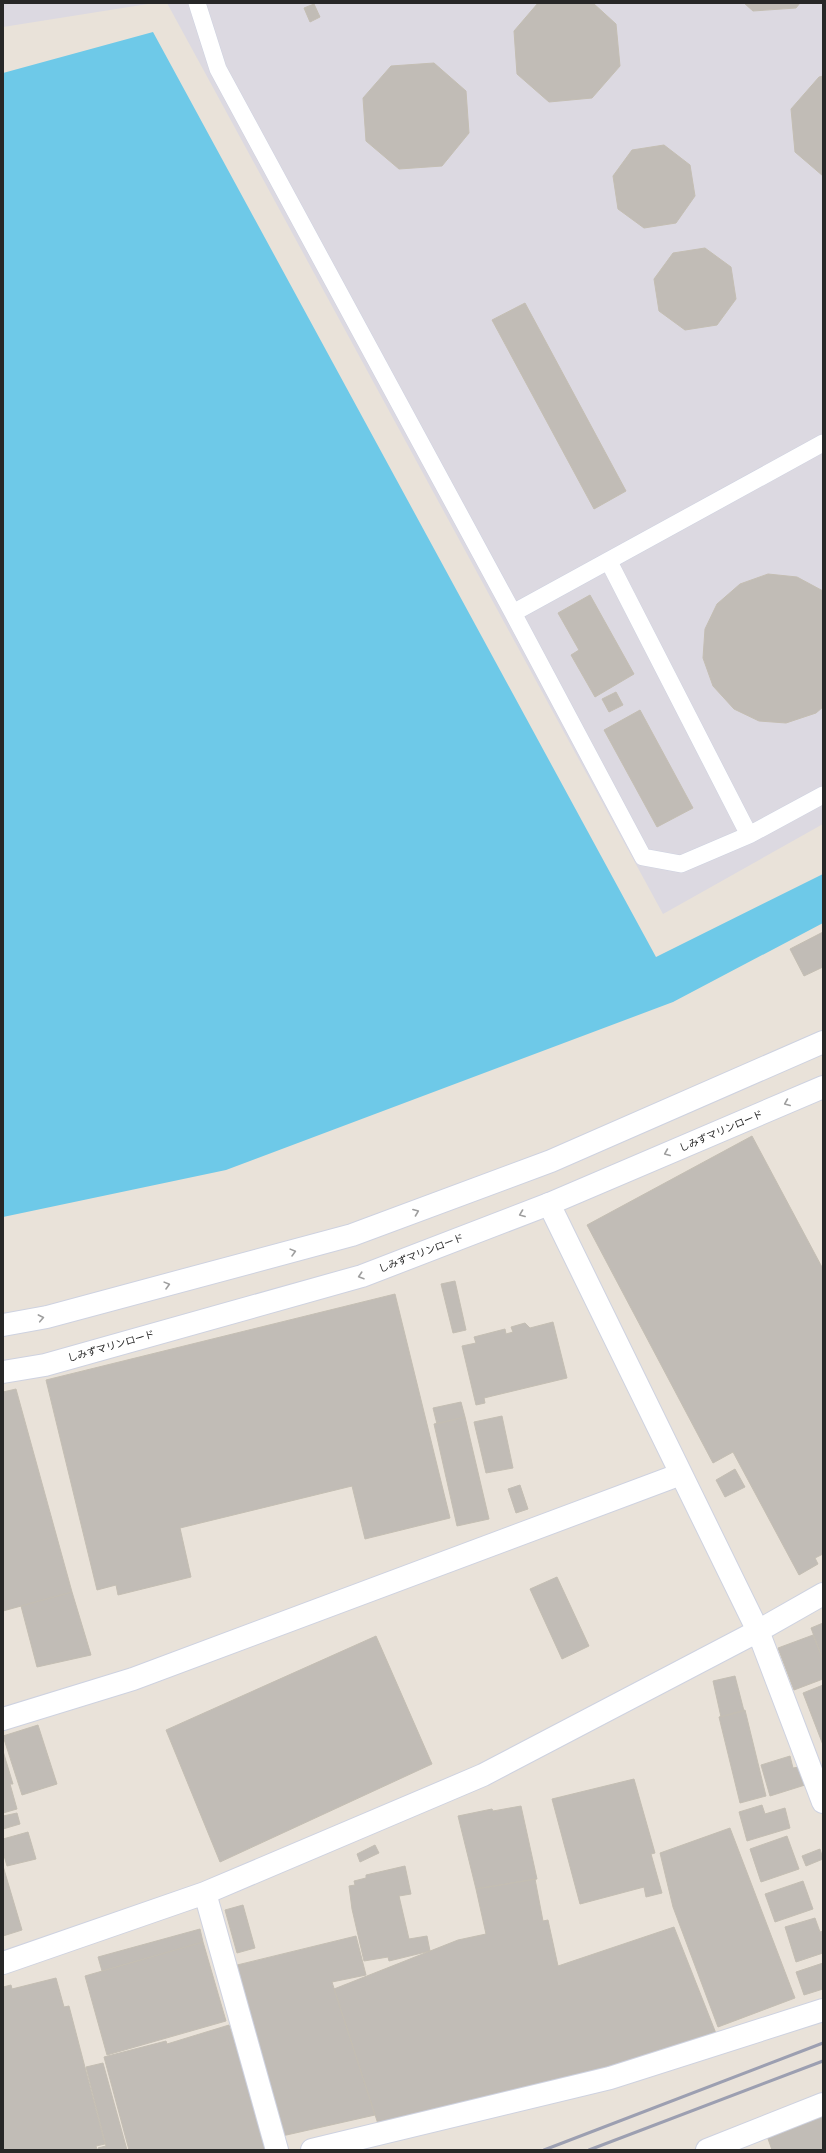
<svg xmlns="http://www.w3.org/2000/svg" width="826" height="2153" viewBox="0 0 826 2153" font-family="Roboto,'Noto Sans JP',sans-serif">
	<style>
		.industrial { fill: #dcd9e1 }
		.water { fill: #6ec9e8 }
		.building { fill: #c1bcb6; stroke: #c4beb3 }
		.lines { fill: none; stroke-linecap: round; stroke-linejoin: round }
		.service-casing { stroke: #ced2e0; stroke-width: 18 }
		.minor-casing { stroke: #ced2e0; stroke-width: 24 }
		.tertiary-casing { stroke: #ced2e0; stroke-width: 24 }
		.service { stroke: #fff; stroke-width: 17 }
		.minor { stroke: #fff; stroke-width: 22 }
		.tertiary { stroke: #fff; stroke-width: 22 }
		.rail { stroke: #9c9fb1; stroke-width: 3 }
		.oneway { stroke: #9e9e9e }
		.labels { text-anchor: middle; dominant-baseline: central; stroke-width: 4; stroke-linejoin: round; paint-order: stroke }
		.street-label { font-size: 10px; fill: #272727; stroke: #fff }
	</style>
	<rect width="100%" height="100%" fill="#e9e2d9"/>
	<!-- industrial -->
	<path class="industrial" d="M3,3h151l-151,24z
		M167,3h656v821l-160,90z"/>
	<!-- water -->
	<path class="water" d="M153,32l503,925 167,-83v49l-150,79 -447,168 -223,47v-1144z"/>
	<!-- building -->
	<path class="building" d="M538,3h55l23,21 4,42 -28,32 -43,4 -32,-28 -3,-43z
		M744,3h56l-4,5 -43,3z
		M314,4l6,13 -10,5 -6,-14z
		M434,63l32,28 3,42 -27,33 -43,3 -33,-28 -3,-43 28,-32z
		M823,76v100l-28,-24 -4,-43 28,-32z
		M664,145l26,20 5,31 -19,27 -32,5 -26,-19 -5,-33 19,-26z
		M705,248l26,19 5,32 -19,26 -32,5 -26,-19 -5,-32 19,-26z
		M525,303l101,188 -32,18 -102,-189z
		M768,574l29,3 26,14v116l-7,6 -30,10 -27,-2 -25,-12 -21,-23 -10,-28 2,-29 12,-25 23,-20z
		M590,595l44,79 -39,23 -24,-42 8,-5 -21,-37z
		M616,692l7,13 -14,7 -7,-13z
		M640,710l53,98 -36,19 -53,-97z
		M823,932v35l-19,9 -14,-27z
		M752,1136l71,133v285l-8,4 3,6 -19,11 -66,-123 -20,11 -126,-238z
		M455,1281l11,49 -13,3 -12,-49z
		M395,1294l55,224 -85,21 -13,-53 -172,42 11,49 -73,18 -2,-10 -19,5 -51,-210z
		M553,1322l14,56 -83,20 1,5 -9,2 -14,-59 14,-3 -2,-6 31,-8 1,5 7,-2 -2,-5 14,-4 5,5z
		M16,1389l56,203 -69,19v-219z
		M461,1402l4,15 -28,7 -4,-16z
		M502,1416l11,52 -27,5 -12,-51z
		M465,1417l24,102 -32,7 -23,-102z
		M735,1469l10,18 -20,10 -9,-17z
		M520,1485l8,24 -12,4 -8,-24z
		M557,1577l32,69 -27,13 -32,-70z
		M72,1592l19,63 -54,12 -16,-61z
		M823,1623v37l-12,-32z
		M813,1635l10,25v19l-29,11 -16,-42z
		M376,1636l56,128 -212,98 -54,-132z
		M735,1676l9,35 -23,6 -8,-36z
		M823,1685v60l-20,-52z
		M745,1710l21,86 -26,7 -21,-86z
		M38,1725l19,59 -35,11 -19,-59z
		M3,1751l10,33h-3l7,25 -14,4z
		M790,1756l3,12 6,-1 6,18 -35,11 -9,-31z
		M634,1779l21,74 -4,1 11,39 -16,4 -2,-10 -64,17 -28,-105z
		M762,1805l3,9 20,-6 5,20 -43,13 -8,-29z
		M521,1806l16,73 -61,10 -18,-73 34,-7 1,2z
		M17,1813l3,11 -17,5v-13z
		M730,1828l65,170 -77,29 -45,-120 -13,-54z
		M28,1832l8,27 -29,7 -4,-14v-13z
		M787,1836l12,33 -38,13 -11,-33z
		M375,1845l4,8 -19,9 -3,-8z
		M820,1849l3,10 -17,7 -4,-10z
		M3,1866l19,64 -19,6z
		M405,1866l6,28 -12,2 10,43 18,-3 3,15 -41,10 -1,-4 -24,4 -12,-52 -3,-23 6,-1 -1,-4 12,-3v-3z
		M535,1879l8,42 5,-1 10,46 116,-39 45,114 -340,86 -45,-138 124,-49 28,-6 -10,-45z
		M803,1881l10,28 -38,13 -10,-28z
		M243,1905l12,43 -18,5 -12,-43z
		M815,1918l5,14 3,-1v22l-27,9 -11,-35z
		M200,1929l3,13 -101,29 -4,-14z
		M356,1936l10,39 -34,7 43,133 -93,21 -49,-170z
		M203,1942l23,79 -119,34 -22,-79z
		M823,1963v26l-19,6 -8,-23z
		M56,1978l8,29 5,-1 36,138 -9,2 1,4h-94v-163l8,-2 1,4z
		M229,2025l41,125h-141l-25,-93 62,-16 1,3z
		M103,2063l24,87h-29v-2l8,-2 -20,-79z
		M823,2115v35h-51l-5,-14z"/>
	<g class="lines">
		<defs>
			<path id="service" d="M197,3l21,66 295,544 310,-170
				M609,562l140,273 74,-40
				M513,613l130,244 38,7 68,-29"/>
			<path id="minor" d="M549,1204l209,427 65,171
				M3,1719l130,-40 548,-205
				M205,1893l72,257
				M3,1963l202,-70 278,-118 275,-144 65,-37
				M312,2150l298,-72 213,-68
				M707,2150l116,-46"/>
			<path id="tertiary" d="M3,1325l44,-8 305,-82 199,-74 272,-119
				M3,1372l42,-7 317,-89 187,-72 274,-117"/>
		</defs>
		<!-- service casing -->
		<use href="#service" class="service-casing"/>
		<!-- minor casing -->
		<use href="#minor" class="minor-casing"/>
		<!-- tertiary casing -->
		<use href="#tertiary" class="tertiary-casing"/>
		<!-- service -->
		<use href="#service" class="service"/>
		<!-- minor -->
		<use href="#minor" class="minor"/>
		<!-- tertiary -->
		<use href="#tertiary" class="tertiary"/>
		<!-- rail -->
		<path class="rail" d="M544,2150l279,-107
			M589,2150l234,-89"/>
	</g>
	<!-- one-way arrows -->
	<defs><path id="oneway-chevron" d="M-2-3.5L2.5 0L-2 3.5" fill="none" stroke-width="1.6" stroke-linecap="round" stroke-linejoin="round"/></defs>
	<g class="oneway">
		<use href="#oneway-chevron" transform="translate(787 1103) rotate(157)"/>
		<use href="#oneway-chevron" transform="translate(667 1153) rotate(157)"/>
		<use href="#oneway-chevron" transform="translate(416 1212) rotate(-21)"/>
		<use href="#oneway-chevron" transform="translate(522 1214) rotate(159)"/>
		<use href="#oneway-chevron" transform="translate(293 1252) rotate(-15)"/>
		<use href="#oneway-chevron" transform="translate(361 1276) rotate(162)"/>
		<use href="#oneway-chevron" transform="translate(167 1285) rotate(-15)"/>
		<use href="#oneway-chevron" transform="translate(41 1318) rotate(-11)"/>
	</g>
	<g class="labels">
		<!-- street labels -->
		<g class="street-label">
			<text transform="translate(721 1131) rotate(-23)">しみずマリンロード</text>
			<text transform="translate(421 1253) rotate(-21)">しみずマリンロード</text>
			<text transform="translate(111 1346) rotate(-16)">しみずマリンロード</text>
		</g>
	</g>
	<!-- border -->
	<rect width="826" height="2153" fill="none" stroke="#272727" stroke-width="8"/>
</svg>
